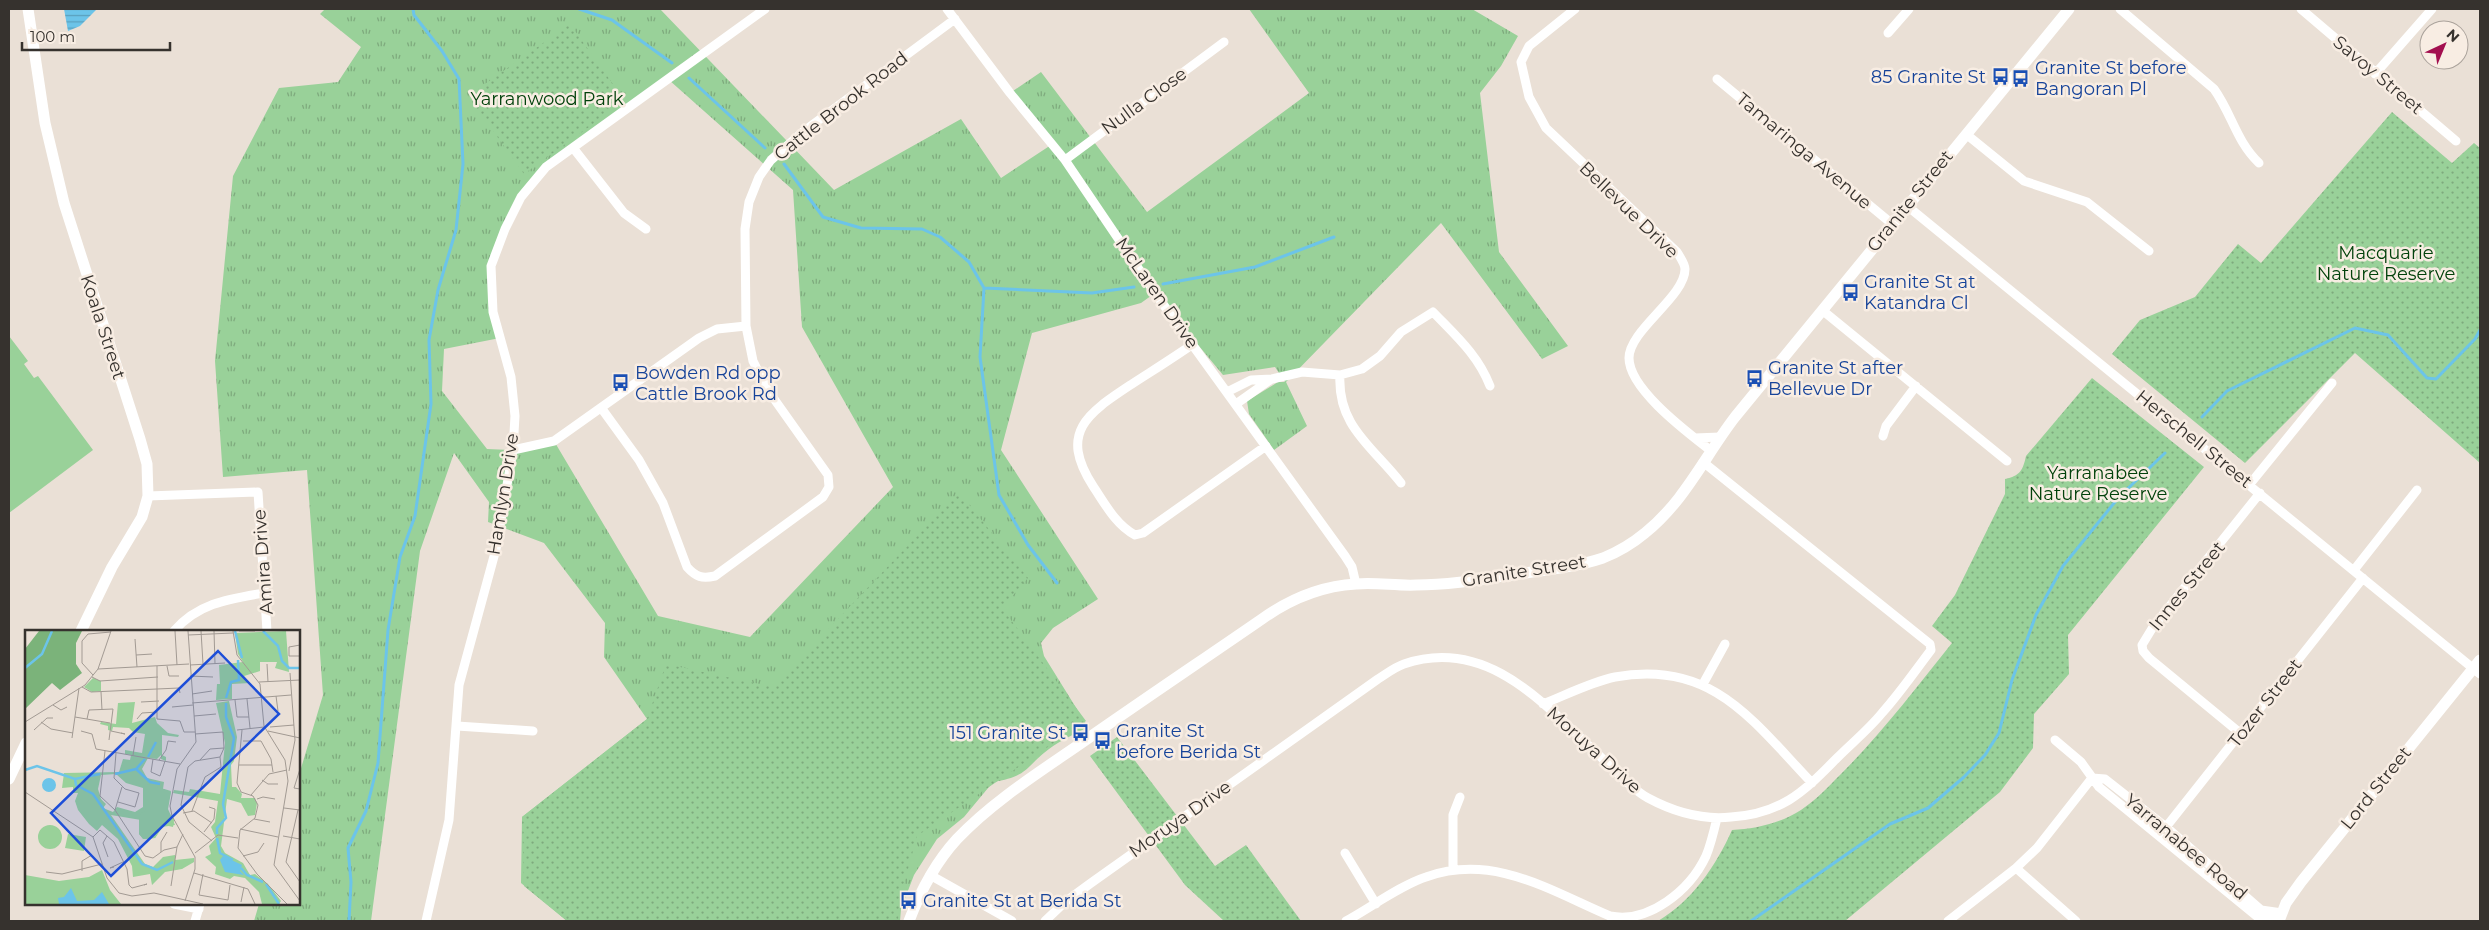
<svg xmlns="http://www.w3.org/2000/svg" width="2489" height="930" viewBox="0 0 2489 930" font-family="Montserrat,sans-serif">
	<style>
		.grass { fill: url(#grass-tufts); fill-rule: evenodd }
		.park { fill: url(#park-dots) }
		.pitch { fill: #99d199 }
		.water { fill: url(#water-rules) }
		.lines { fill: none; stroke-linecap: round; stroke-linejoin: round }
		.stream { stroke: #6cc4e9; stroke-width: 3 }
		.street { stroke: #fff; stroke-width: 9 }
		.secondary { stroke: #fff; stroke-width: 11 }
		.labels { text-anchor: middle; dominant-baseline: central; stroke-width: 5; stroke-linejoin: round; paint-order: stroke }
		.transit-label { font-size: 18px; fill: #164399; stroke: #f8ede3; text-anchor: start }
		.street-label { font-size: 18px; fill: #36322e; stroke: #f8ede3 }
		.park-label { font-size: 18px; fill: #02420b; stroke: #f8ede3 }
		.inset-river { fill: none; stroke: #6cc4e9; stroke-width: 2.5 }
		.inset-road { fill: none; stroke: #a29a93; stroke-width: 1 }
		.view { fill: #1d4ed8; fill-opacity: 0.15; stroke: #1d4ed8; stroke-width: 2.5 }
		.inset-edge { fill: none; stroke: #36322e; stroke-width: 2.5 }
	</style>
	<defs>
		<pattern id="grass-tufts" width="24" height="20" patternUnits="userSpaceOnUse" patternTransform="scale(1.25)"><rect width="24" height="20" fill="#99d199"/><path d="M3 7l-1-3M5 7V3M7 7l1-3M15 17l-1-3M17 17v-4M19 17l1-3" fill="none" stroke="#7eaa7d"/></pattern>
		<pattern id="park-dots" width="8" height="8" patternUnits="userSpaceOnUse" patternTransform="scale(1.25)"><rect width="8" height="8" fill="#99d199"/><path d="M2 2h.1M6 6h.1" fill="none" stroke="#7eaa7d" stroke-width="1.8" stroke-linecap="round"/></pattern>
		<pattern id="water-rules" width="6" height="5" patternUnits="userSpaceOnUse" patternTransform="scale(1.25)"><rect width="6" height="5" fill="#6cc4e9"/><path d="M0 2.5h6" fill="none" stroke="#5aa0bd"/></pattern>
	</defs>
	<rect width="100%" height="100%" fill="#eae0d6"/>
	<!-- grass -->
	<path class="grass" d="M325,9h335l174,181 127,-71 40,59 50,-33 -41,-52 31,-21 106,140 162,-119 -60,-84h223l46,27 -17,30 -21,27 19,159 69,94 -26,13 -101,-136 -155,159 21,44 -33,24 -25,-36 -2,-13 31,-19h7l-10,-15 -52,8 -68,-82 -14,10 -109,30 -31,117 97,149 -45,29 -12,15 3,13 44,71c-13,7 -27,13 -39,22 -25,19 -20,27 -56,33l-29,35 -27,22 -23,36 -13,34 -1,12h-333l-46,-38 1,-66 125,-98 -43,-62 1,-34 -61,-80 -56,-21 1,-20 -35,-49 -34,98 -49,370h-117l5,-17h40v-129l24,-80 -16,-225 -84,7 -8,-116 18,-185 46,-88 59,-6 23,-35 -41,-33zM669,80l124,110 9,137 91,160 -143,150 -92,-21 -104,-175 -41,9 -26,-1 -45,-58 2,-42 56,-11 -9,-72 30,-69 25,-30z"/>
	<!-- park -->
	<path class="park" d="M570,24l55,77 -101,73 -56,-78z
		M2392,112l60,51 22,-20 6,5v315l-125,-110 -110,110 -133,-109 28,-34 55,-23 43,-53 23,19z
		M2092,378l112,89 -136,168 1,39 -35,40 -1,34 -33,44 -155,129h-187c34,-20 58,-55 74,-91 24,-1 49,-7 69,-20 15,-10 27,-23 40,-36 40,-40 75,-86 111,-131l-20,-17 23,-31 50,-101v-15c15,-3 18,-9 21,-23z
		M959,492l69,86 -26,30 84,113 -169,115 -17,63 -2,22h-331l-43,-35 -2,-69 125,-98 19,-55 107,23z
		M1117,737l98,129 31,-21 55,76h-77l-39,-36 -95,-129z"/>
	<!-- pitch -->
	<path class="pitch" d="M9,336l19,25 -4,3 10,14 4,-2 55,74 -84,63z"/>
	<!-- water -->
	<path class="water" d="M64,9h33l-17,17 -12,5z"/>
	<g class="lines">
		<!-- stream -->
		<path class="stream" d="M579,9l33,11 60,43
			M689,78l76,70
			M784,164l39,53 38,11 61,1 18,8 29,25 15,26 108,5 42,-6
			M1163,284l92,-17 79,-30
			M984,288l-4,69 19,138 29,50 29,38
			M2202,417l25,-26 128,-63 33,7 39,43 9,1 39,-40 5,-9
			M349,921l2,-39 -3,-34 18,-37 12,-48 10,-133 12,-73 15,-41 16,-112 -2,-64 9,-50 18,-60 7,-66 -4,-85 -17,-28 -28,-36 -1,-6
			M1751,921l139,-97 38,-16 36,-31 21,-22 14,-22 13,-53 24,-65 27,-49 56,-69 46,-44"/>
		<!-- street -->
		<path class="street" d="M947,9l63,84 55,67 90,133 190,263 7,11 4,17
			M1575,9l-46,37 -8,16 8,35 17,31 131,124c3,5 8,12 8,17 0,28 -56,61 -56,89 0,31 58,74 81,92
			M2120,9l94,80c18,25 22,52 45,74
			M2301,9l155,132
			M1888,33l21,-24
			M2375,74l57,-65
			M1717,79l174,144
			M1966,134l58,47 63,21 62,49
			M574,149l50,64 22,16
			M1065,160l159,-118
			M1906,205l574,469
			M1822,310l185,151
			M1193,344c-20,14 -41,27 -61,40 -44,29 -74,48 -39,102 12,18 23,39 42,49l8,-2 123,-87
			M1340,375c-3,51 33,72 61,108
			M1227,392l24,-12 21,-1 30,-7 38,3 22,-6 18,-13 21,-24 32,-20c23,24 45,43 57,74
			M1236,404l34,-24
			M602,409l37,51 24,43 24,64c9,10 15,12 28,9l108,-79 6,-10 -1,-12 -61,-86 -14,-28 -7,-35 -1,-97 4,-27 10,-25 12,-17 33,-29 151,-112
			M1883,436l3,-10 30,-40
			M1695,438l25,-1
			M513,450l41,-9 145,-103 18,-9 29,-3
			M2250,484l82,-101
			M148,496l110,-4 9,139
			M2354,570l63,-80
			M174,631c24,-28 55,-32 90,-38
			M1703,684l22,-40
			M1543,704c23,-9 48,-22 72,-27 97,-18 138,44 197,106
			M457,726l76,5
			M2240,733l-91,-75 -6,-7 -1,-6 11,-18 107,-134
			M2055,740l26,22 18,25 160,131 16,3
			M2092,778l13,1 61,48 95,83 21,3
			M2166,827l197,-249
			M1345,853l31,51
			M2016,868l60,53
			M1453,869v-54l7,-18
			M930,875l82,46
			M174,904l25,5
			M195,921l5,-17
			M426,921l23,-101 10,-135 37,-136 17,-99 2,-34 -4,-39 -18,-65 -2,-46 14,-37 16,-32 25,-30 219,-158
			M1045,921l20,-19 26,-19 287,-204c8,-5 17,-12 26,-15 86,-29 144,45 201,97 13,13 27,28 43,37 26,14 54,22 83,19 19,-1 41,-7 58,-17 18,-11 33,-27 48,-42 15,-15 32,-29 45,-45 18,-20 33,-42 49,-63l-1,-6 -227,-182
			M1346,921c24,-13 55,-36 80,-44 67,-24 123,13 184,39 39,8 80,-26 96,-60 5,-12 8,-25 11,-38
			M1948,921l68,-53 21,-20 55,-70"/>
		<!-- secondary -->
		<path class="secondary" d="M28,9l17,114 19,80 76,236 7,25 1,32 -6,21 -30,50 -31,64
			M9,779l17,-36
			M909,921c11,-29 26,-58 48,-82 35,-37 81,-66 123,-95 60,-42 121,-83 182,-125 28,-20 59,-33 94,-35 20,-2 40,2 60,1 34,0 68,-6 102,-11 28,-4 58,-7 85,-16 15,-6 30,-15 42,-25 39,-31 60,-77 90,-116l334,-408
			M2279,921l7,-18 15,-21 179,-222"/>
	</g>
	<!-- icons -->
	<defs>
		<symbol id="bus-bare" viewBox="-9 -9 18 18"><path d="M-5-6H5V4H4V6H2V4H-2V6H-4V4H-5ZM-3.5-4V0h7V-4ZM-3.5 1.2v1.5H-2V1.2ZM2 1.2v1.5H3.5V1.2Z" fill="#1a4fb4" stroke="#f8ede3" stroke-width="2.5" paint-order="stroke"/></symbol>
	</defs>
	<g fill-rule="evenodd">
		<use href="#bus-bare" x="1988" y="64" width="25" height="25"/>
		<use href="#bus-bare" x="2008" y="66" width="25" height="25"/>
		<use href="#bus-bare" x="1838" y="280" width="25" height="25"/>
		<use href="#bus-bare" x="1742" y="366" width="25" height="25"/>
		<use href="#bus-bare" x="608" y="370" width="25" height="25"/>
		<use href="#bus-bare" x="1068" y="720" width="25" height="25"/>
		<use href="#bus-bare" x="1090" y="728" width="25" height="25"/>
		<use href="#bus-bare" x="896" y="888" width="25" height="25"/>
	</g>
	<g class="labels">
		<!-- transit labels -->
		<g class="transit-label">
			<text x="2035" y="68">Granite St before<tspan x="2035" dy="21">Bangoran Pl</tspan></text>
			<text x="1986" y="77" text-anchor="end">85 Granite St</text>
			<text x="1864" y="282">Granite St at<tspan x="1864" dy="21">Katandra Cl</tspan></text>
			<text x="1768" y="368">Granite St after<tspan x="1768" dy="21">Bellevue Dr</tspan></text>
			<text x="635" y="373">Bowden Rd opp<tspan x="635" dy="21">Cattle Brook Rd</tspan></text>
			<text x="1116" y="731">Granite St<tspan x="1116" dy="21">before Berida St</tspan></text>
			<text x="1066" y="733" text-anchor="end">151 Granite St</text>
			<text x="923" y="901">Granite St at Berida St</text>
		</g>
		<!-- street labels -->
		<g class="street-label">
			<text transform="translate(2378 75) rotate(40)">Savoy Street</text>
			<text transform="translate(1144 101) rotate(-36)">Nulla Close</text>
			<text transform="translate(841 106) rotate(-38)">Cattle Brook Road</text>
			<text transform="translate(1804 151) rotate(40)">Tamaringa Avenue</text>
			<text transform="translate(1910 201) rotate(-51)">Granite Street</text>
			<text transform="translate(1629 210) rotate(44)">Bellevue Drive</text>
			<text transform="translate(1157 293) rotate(55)">McLaren Drive</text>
			<text transform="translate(103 327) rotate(72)">Koala Street</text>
			<text transform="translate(2194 439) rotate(39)">Herschell Street</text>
			<text transform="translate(503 494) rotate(-81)">Hamlyn Drive</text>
			<text transform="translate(263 562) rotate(-94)">Amira Drive</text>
			<text transform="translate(1524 571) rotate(-9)">Granite Street</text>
			<text transform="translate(2187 586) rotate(-51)">Innes Street</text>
			<text transform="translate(2265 703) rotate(-52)">Tozer Street</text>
			<text transform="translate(1594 750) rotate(42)">Moruya Drive</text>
			<text transform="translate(2376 788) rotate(-51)">Lord Street</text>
			<text transform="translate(1180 819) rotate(-35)">Moruya Drive</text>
			<text transform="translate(2186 847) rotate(40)">Yarranabee Road</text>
		</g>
		<!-- park labels -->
		<g class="park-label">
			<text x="547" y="99">Yarranwood Park</text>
			<text x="2386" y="253">Macquarie<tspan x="2386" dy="21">Nature Reserve</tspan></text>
			<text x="2098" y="473">Yarranabee<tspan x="2098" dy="21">Nature Reserve</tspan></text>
		</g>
	</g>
	<!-- overview -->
	<g transform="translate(25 630)">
		<rect width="275" height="275" fill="#eae0d6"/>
		<path d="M110,72l-3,21 23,-6 2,6 11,10 11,2 -1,2 -16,-2v20l4,2v4l-5,-2v-4l-4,4 -9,-1 -6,11 5,9 17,4 -1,7 8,3 -3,17 7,16 -13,2 -7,11 -12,1 -4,-5 2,-14 -30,-5 34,49 8,3 10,-10 12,-2v5l19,-2v4l-12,7 -17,3 -13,13 -2,-11 -17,3 -1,-11 -14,-27 -16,-14 -5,6 -8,-7 -11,-14 -3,-9 3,-8h-5v-6l-11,1 2,-15 55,-1 4,-13 7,1 1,-5 -6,-1v-4l17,3 3,-19 -12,-2 -4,-4 -16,-1 -1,4 -4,-1v-4l-8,-2 1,-2 15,2 2,-21zM91,144l10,9 17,5v19l-8,5 -18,-5 -4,5 -10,-4 3,-4 -5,-5 -3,-10 3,-14z" fill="#99d199" fill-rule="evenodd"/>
		<path d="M14,1h43l-6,12v21l6,9 -22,17 -8,-7 -27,26v-60z" fill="#7bb37a"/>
		<path d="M261,1l3,41 -14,-4 2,-6h-17v9l-16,5 6,7 -18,1v15l-16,1 1,-16h3l-1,-19 24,-3 -5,-8 -3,-21zM68,48l8,3v10l-9,1 -8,-5zM204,71l8,36 -3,24 -3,4 1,22h4l6,7 -1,4h14l2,5 -2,12 -7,1 -7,-13 -14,-4 -6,47 4,7 18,10 7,12 5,-1 13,10 13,17 -2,3h-17l-3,-12 -14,-14 -11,-2 -4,3 -15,-5 1,-7 -11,-10 6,-3 -2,-8 7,-8 -5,-11 4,-5 3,-21 -45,-8 1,-3 15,2 1,-3 30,5 5,-51 -9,-40zM122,154l24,7 -4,19 7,10 -1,7 -9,-2 -9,13 -11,1 -5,-5v-19l8,-6zM77,240l8,20 11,14h-96v-29l34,6 30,-4z" fill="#99d199"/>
		<path d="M13 207a12 12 0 1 1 24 0a12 12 0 1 1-24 0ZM43,204l18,3 -2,14 -19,-3z" fill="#99d199"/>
		<path d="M17 155a7 7 0 1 1 14 0a7 7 0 1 1-14 0ZM198,226l19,9 -2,6 4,4 -19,-3 -5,-12zM46,258l6,13 17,-1 8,-8 7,12h-50l-1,-6 6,-1z" fill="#6cc4e9"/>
		<path class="inset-river" d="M210,1l7,27M238,1l15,15 4,15 7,7h11M0,38l17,-14 10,-23M201,68l5,-16 8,-2 -1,-20M123,127l8,-15M111,139l14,13 10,2M0,140l12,-4 38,13 25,-5M90,144l21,-5 9,-10M50,149l1,6 17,9 49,70 15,6 16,-8M192,204v-6l9,-10 -3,-14 11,-66 -8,-21v-14M192,208l3,15 13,7M216,238l6,7 16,7M241,254l13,20"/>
		<path class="inset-road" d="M150,1l2,34M176,1l2,33M189,1l1,33M208,1l4,24 23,29 4,42 21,34 3,21 -14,84 26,36M214,1h16M163,5l45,-2M110,9l2,28M275,15l-11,2v9h11M111,25l16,-1M242,34l1,18M165,35l35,-2M132,36v53l23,2 4,11h11M142,36l2,10h10M73,39l91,-5M68,45l-11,-12v-22l6,-7 23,-2M165,46l23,1M67,47l8,4 58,-4M234,52l41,-2M57,57l9,5 88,-4 1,5M76,62l1,18M167,64l20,-3M251,66l2,15M222,69l3,29M210,70l2,17h12M116,72l18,-1M167,73l99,-8M28,75l8,5 6,-3M147,77l21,-2M169,86l22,-2M50,87l35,6M62,89l2,-9 24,-1 -4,31M112,89l5,-6 15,-1M0,92l60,-37 13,-16 13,-38M16,92l10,7 22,4M245,97l24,-2M9,100l13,-12h6M212,100l27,-3M217,100l-5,53 4,9 12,4 5,9 -3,13 -15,12 -2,18 19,26 30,30M56,101l11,3 4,15 84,15M86,101l14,3 -4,-1M243,101l32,7M170,104l28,-2 1,16 -4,9 -25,4 -7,6 -7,38 8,17 23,19M47,108l7,-50M218,111h18l10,18 2,13M80,121l-5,45 15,14 30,46 8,2 11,-8 13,-3 6,-13M91,123l-2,25 11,11 14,4 -4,14 -17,-5M108,125l3,-18M128,129l-2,13 9,4 5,-15M134,130l7,-10 2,-9 8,1M175,130l10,-11 14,-1M214,135h33M275,139l-6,19 6,1M264,141l6,-31 -5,-67M237,150l6,4h10M0,162l68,45 14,41 12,15 13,3 22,-3 49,11M226,165l18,-21 18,-4M232,169l6,-2 12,2M259,178l16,2M90,180l7,-23M273,180l-12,52 14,20M167,181l13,-34 16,-10 -1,-10M158,183l11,-2 18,12M229,189l16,3M215,199l38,8M179,202l10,-13 1,-10 -6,-2M82,206l-4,7 5,14M258,206l17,3M68,207l7,-7 14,12 13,27 2,16 3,3M136,222v-10l6,-10M170,223l23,-18 20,3M218,226l15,-4 6,-9M89,237l-4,1 13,-6M57,241v-10l10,-6M21,242l16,2 40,-10M169,243l54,16 7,15M178,244l-4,21 29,5 2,-15M146,256l6,-39M107,258l15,-4 -3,1M160,271l10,-32v-12l-23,-41 -2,-10 7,-37 19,-27 -8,-111M216,272l3,-15"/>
		<path class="view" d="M193,21l61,63 -168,162 -60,-63z"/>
		<rect width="275" height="275" class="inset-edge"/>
	</g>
	<!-- border -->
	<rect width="2489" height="930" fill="none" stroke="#36322e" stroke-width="20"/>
	<!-- north arrow -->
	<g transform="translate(2444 45) rotate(44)"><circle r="24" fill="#f8ede3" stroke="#aaa29b"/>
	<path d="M0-4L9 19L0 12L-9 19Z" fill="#a30f4f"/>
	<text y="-8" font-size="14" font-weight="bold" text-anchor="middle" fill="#36322e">N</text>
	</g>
	<!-- scale -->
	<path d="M22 42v8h148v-8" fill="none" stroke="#36322e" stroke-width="2.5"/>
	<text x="30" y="42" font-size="15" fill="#36322e" stroke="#f8ede3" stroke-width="4" paint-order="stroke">100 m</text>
</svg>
